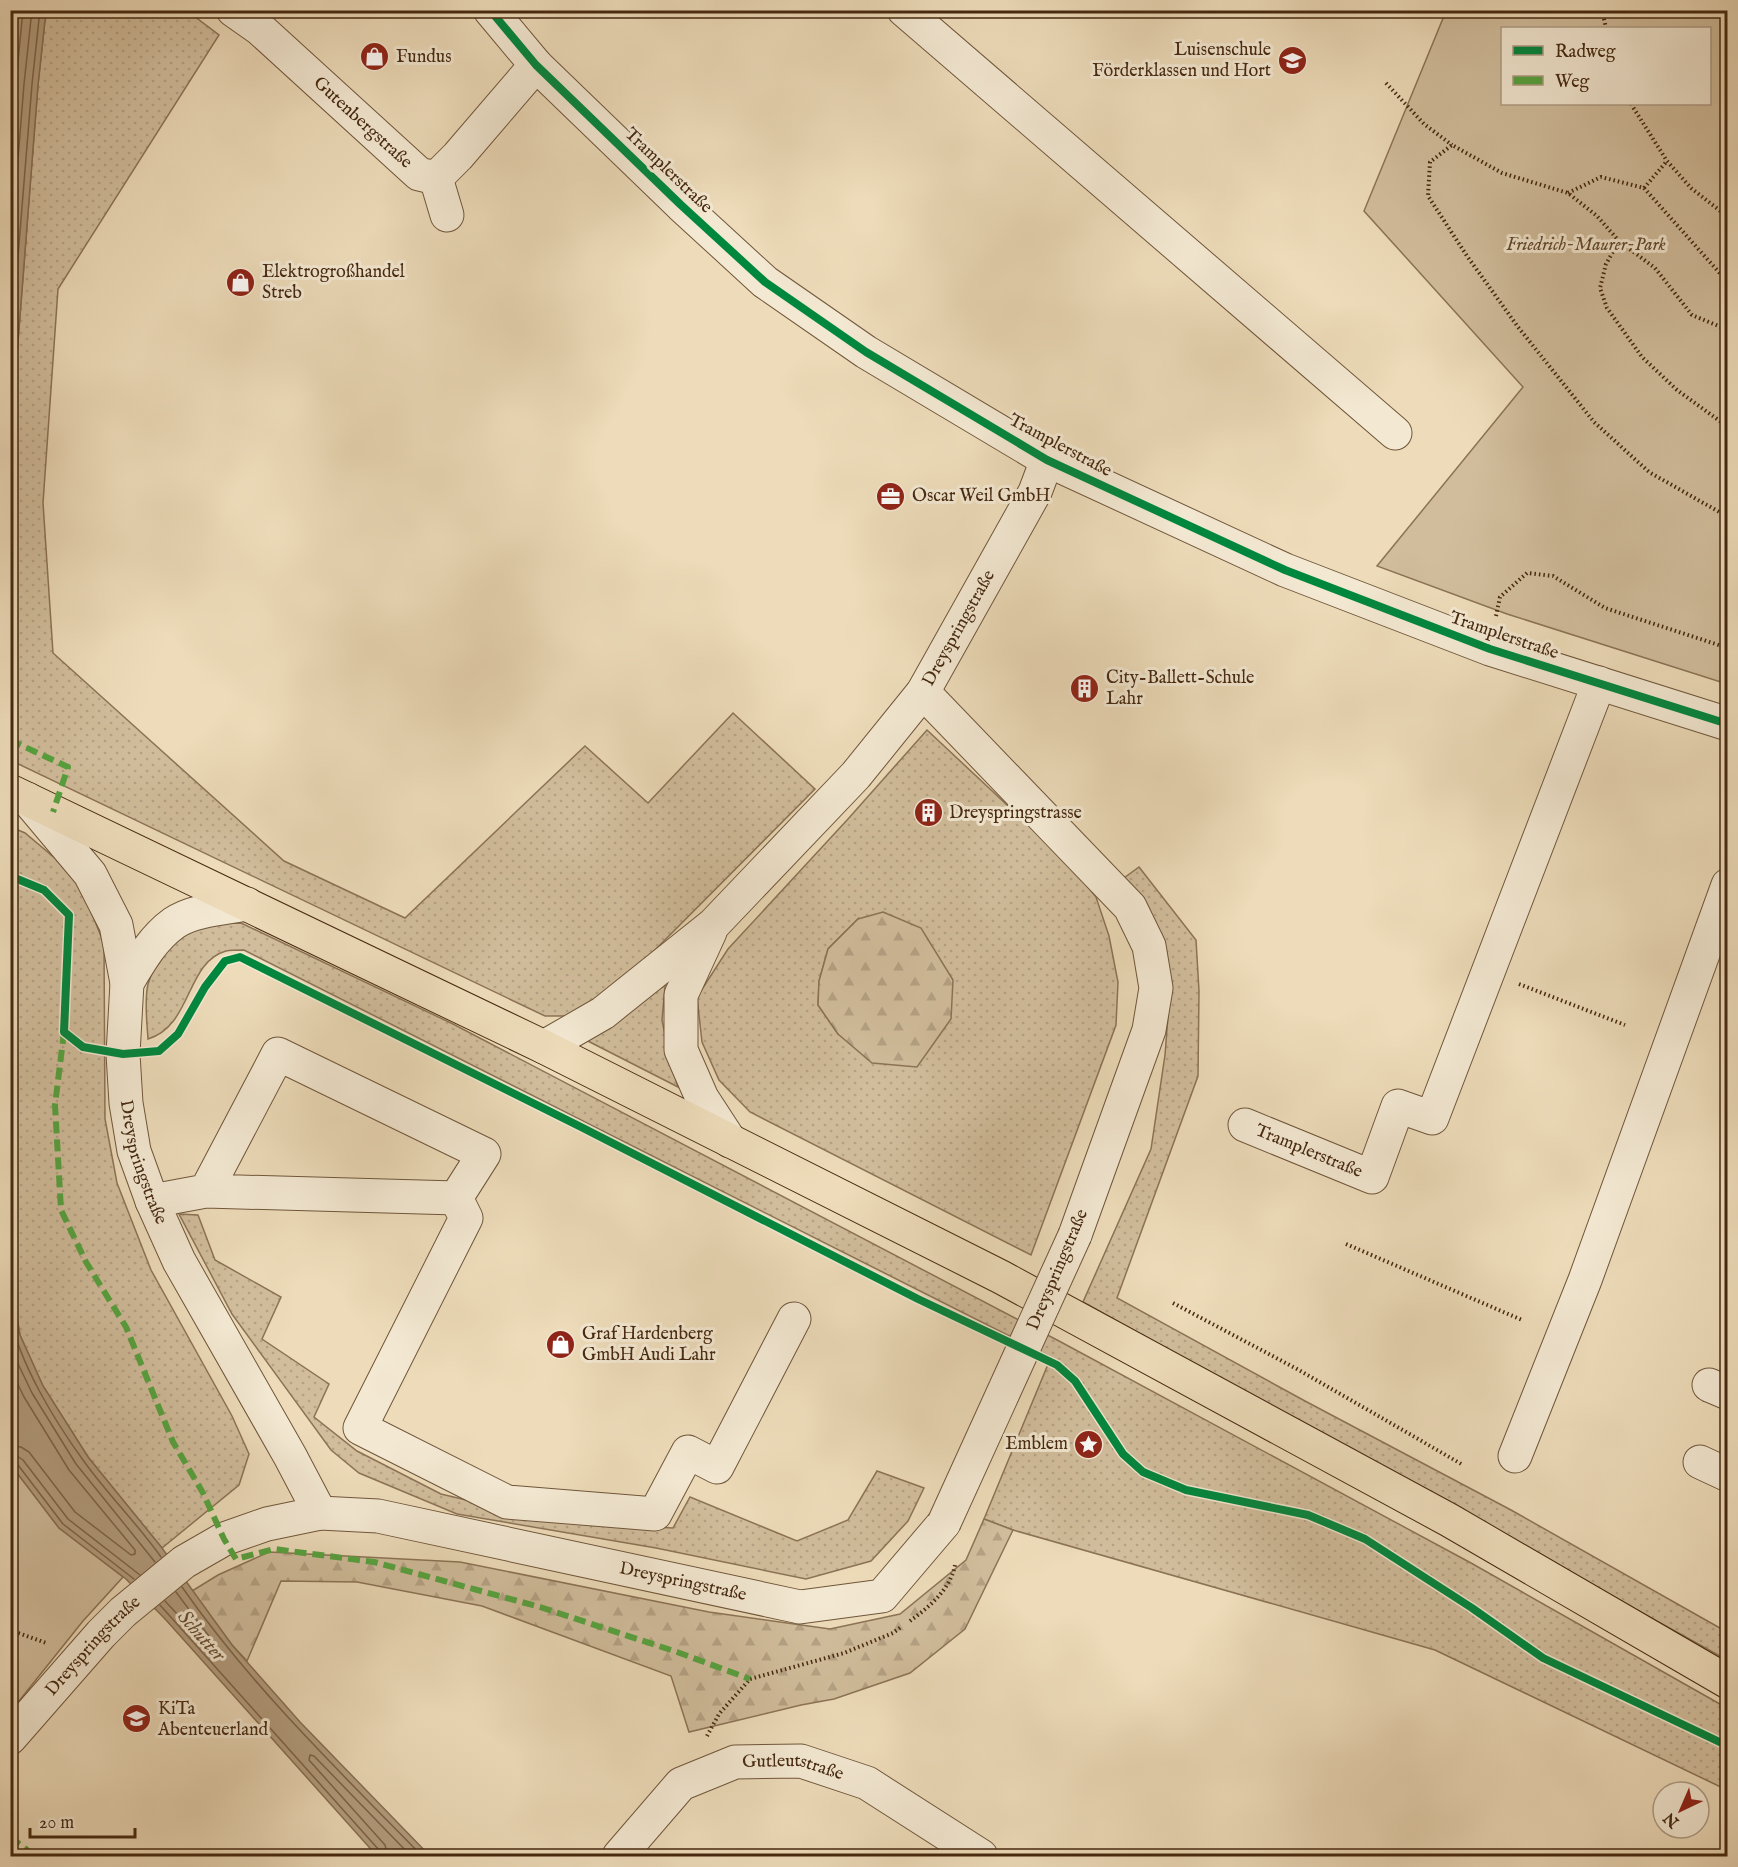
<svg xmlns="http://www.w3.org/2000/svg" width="1738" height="1867" viewBox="0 0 1738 1867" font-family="'IM FELL English',serif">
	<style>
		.grass { fill: url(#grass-dots); stroke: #8c7356; stroke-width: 1.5; fill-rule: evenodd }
		.forest { fill: url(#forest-firs); stroke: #8c7356; stroke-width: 1.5 }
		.park { fill: #d1bd9c; stroke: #8c7356; stroke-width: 1.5; fill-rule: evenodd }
		.water { fill: #b49e80; stroke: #886f53; stroke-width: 1.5 }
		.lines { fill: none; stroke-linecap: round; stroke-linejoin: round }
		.shore { stroke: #7d6448; stroke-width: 1.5 }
		.minor-casing { stroke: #70563a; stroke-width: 35 }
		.major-casing { stroke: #462910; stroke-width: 35 }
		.path { stroke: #462910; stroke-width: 4; stroke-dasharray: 1.5 3; stroke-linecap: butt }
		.minor { stroke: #f3e8d2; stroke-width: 33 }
		.major { stroke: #eddbb9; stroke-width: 33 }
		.minor-bridge-casing { stroke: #70563a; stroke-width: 35; stroke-linecap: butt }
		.minor-bridge { stroke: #f3e8d2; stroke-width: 33 }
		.quiet { stroke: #55a33f; stroke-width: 6; stroke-dasharray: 12 6; stroke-linecap: butt }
		.cycleway-casing { stroke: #f3e8d2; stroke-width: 11 }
		.cycleway { stroke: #00873e; stroke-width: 8 }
		.labels { text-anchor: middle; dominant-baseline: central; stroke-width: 6; stroke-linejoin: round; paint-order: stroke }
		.poi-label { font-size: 18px; fill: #462910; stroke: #f3e8d2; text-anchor: start }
		.street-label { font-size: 18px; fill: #462910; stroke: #f3e8d2 }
		.park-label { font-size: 18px; font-style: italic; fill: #62472c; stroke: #f3e8d2 }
		.water-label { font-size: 20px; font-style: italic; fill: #674c32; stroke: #f3e8d2 }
	</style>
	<defs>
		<pattern id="grass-dots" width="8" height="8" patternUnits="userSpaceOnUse" patternTransform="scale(1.5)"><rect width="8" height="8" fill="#d1bd9c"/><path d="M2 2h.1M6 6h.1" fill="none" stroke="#b5a285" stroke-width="1.8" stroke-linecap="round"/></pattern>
		<pattern id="forest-firs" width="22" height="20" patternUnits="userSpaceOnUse" patternTransform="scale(1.5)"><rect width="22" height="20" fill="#d1bd9c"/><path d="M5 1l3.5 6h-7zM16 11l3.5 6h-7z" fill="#b5a285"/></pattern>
	</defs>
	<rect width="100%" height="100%" fill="#eddbb9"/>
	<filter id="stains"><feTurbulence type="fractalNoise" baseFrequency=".00333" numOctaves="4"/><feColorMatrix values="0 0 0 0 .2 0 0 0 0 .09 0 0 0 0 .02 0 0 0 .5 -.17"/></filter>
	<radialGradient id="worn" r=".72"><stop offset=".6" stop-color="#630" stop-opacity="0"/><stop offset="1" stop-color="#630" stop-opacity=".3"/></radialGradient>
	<!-- grass -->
	<path class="grass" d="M186,10l33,25 -161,254 -15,214 10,150 231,208 121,57 180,-172 63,57 85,-90 82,76 -163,164 -64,55 -21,8h-22l-535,-256 1,-329 27,-346 8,-74z
		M927,730l142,133 27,34 13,39 9,46 -2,43 -85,230 -281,-143 -31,-32 -17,-38 -5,-45 31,-48 120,-130zM858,919l-20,115 -20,-29 1,-24 9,-32z
		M11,827l14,6 44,37 10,11 25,63 1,175 12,64 34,87 81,146 17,38 -10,31 -77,63 -74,-91 -45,-71 -23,-51 -9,-51z
		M1139,867l57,73 3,51 -1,85 -81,222 188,103 206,109 216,122v28l-644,-358 68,-153 14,-94 5,-65 -46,-112z
		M241,923l212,101 606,317 412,222 256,145v82l-292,-140 -422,-120 -29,-11 67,-162 -807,-407c-5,0 -13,0 -18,1 -40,11 -34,75 -78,88 -1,-17 -4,-38 0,-55 6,-24 34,-51 56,-59 11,-3 26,-1 37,-2z
		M666,976l-4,44 7,35 9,32 -94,-48z
		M179,1214l19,1 17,45 66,37 -19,42 67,45 -15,33 43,34 84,43 117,28 115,6 17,-31 107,44 51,-21 29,-49 47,17 -16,33 -37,40 -65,18 -150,-31 -199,-34 -98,-41 -28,-23 -99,-136z"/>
	<!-- forest -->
	<path class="forest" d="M883,912l38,16 32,52 -2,39 -34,48 -45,-4 -34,-29 -20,-29 1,-24 9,-32 30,-30z
		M984,1519l29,11 -48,99 -55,44 -76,26 -33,6 -112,27 -18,-56 -189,-70 -125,-24 -76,-1 -34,80 -15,-16 -40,-54 26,-16 51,-23 191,10 249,50 121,17 70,-15 66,-54z"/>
	<!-- park -->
	<path class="park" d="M1446,11h281v673l-220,-70 -130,-48 146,-179 -159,-176zM1502,28h208v76h-208z
		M11,1465l48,63 64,49 -40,44 -72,90z"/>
	<!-- water -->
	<path class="water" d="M11,10l35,1 -8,74 -27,346z
		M10,1284l10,51 23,51 45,71 74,91 70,97 68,77 130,134h-53l-211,-236 -40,-41 -67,-51 -48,-63z"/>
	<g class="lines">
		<!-- shore -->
		<path class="shore" d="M10,144l13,-134
			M10,259l14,-175 8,-74
			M10,355l22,-271 8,-74
			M10,1316c10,48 44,104 73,144 24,34 54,63 78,97
			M10,1347l22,46 44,71 79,98
			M10,1368l14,29 45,73 66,80v4l-4,1 -56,-43 -46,-60 -8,-5 -11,-1
			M10,1455l7,1 6,4 45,59 72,56
			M10,1462l8,3 45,59 71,55
			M182,1587c69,99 156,183 240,269
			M165,1601l50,54h4l1,-4 -44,-59
			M160,1605l219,245 2,6
			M388,1856l-3,-11 -76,-85 1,-5 4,1 97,100"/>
		<defs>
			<g id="minor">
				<path id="s1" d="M233,10l27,19 159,145 17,4 22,-22 78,-91"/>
				<path d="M490,10l46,55 145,140 84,77 101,70 181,108 238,110 205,79 238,75"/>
				<path d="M904,10l491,423"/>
				<path d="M436,178l11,37"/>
				<path d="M923,692l207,215 19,39 7,42 -7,42 -74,205"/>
				<path id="s2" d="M27,799l63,75 26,51 11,58 -4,71 3,49 8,48 18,50 27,60 111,195 30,57"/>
				<path d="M710,932l-29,63v55l21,48 28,43"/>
				<path d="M127,983c13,-22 26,-45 47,-60 19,-13 51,-15 73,-19"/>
				<path id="s3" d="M544,1047l59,-34 110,-88 143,-150 67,-83 112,-200 12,-32"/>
				<path id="s4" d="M1245,1125l127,52 26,-71 34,12 167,-435"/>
				<path d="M456,1198l10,20 -106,210 147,74 148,12 33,-62 29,15 77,-148"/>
				<path d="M152,1201l54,-10 250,7 28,-44 -206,-100 -72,137"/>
				<path d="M1709,1385l19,8"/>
				<path d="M1515,1456l70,-176 143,-395"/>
				<path d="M1700,1462l28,13"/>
				<path id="s5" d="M10,1738l91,-104 22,-22 61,-50 40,-23 43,-15 53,-11 58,3 422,91 82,-11 62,-73"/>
				<path id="s6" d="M619,1856l62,-72 54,-22 66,-1 66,22 114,73"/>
			</g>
			<path id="major" d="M10,791l534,256 457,230 448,243 279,162"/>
		</defs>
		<!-- minor casing -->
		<use href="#minor" class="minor-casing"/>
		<!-- major casing -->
		<use href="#major" class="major-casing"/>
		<!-- path -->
		<path class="path" d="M1602,10l4,18
			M1718,10l10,13
			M1386,83l38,41 28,21
			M1631,104l36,57 24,27 37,29
			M1644,188l23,-27
			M1568,193l33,-16 43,11 81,91
			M1619,241l36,27 37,47 36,15
			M1728,427l-51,-37 -35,-33 -35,-49 -7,-20 6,-24 13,-23 -22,-25 -29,-23 -66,-20 -50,-28 -22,17 -2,34 39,60 51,71 76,95 55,50 79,45
			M1496,616l4,-19 27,-24 26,3 52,32 123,40
			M1519,984l106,41
			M1346,1244l176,76
			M1173,1303l124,66 166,96
			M910,1621c19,-14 40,-31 45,-56
			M10,1630l36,13
			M707,1736l12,-22 31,-35 94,-26 49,-20 8,-6"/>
		<!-- minor -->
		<use href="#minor" class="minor"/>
		<!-- major -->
		<use href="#major" class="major"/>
		<defs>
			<path id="minor-bridge" d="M944,1523l131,-288"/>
		</defs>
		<!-- minor-bridge casing -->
		<use href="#minor-bridge" class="minor-bridge-casing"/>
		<!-- minor-bridge -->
		<use href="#minor-bridge" class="minor-bridge"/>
		<!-- quiet -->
		<path class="quiet" d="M10,740l58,27 -15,45
			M64,1032l-9,73 6,105 25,52 40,65 47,115 30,51 21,46 12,20 38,-10 100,13 166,45 137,45 73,27
			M10,1837l25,19"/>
		<defs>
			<path id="cycleway" d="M490,10l46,55 145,140 84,77 101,70 181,108 238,110 205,79 238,75
				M10,876l34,14 25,25 -5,117 19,15 40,7 36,-3 19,-17 27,-47 20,-26 15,-4 341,170 337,172 139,66 18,16 48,73 20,18 43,18 122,25 57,24 107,69 71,50 185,88"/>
		</defs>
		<!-- cycleway casing -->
		<use href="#cycleway" class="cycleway-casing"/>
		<!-- cycleway -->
		<use href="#cycleway" class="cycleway"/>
	</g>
	<!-- icons -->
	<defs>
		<symbol id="shop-disc" viewBox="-11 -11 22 22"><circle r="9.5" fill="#8f2418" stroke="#f3e8d2"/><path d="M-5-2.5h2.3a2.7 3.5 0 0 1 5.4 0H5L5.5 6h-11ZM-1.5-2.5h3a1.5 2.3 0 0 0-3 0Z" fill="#fff"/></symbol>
		<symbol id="school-disc" viewBox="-11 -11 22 22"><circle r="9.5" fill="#8f2418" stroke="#f3e8d2"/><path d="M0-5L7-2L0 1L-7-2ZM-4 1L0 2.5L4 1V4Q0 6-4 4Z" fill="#fff"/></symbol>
		<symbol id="office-disc" viewBox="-11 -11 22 22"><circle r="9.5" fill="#8f2418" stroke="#f3e8d2"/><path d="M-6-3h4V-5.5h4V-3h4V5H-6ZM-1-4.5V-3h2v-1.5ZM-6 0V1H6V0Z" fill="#fff"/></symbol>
		<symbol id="building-disc" viewBox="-11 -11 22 22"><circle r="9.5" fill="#8f2418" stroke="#f3e8d2"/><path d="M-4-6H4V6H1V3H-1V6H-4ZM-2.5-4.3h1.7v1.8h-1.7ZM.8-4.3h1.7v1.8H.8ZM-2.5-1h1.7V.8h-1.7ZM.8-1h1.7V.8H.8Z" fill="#fff"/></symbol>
		<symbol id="sight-disc" viewBox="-11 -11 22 22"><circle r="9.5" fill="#8f2418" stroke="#f3e8d2"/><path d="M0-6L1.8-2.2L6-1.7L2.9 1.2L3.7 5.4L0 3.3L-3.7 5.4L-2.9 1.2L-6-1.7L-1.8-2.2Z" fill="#fff"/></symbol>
	</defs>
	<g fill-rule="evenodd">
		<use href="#shop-disc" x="358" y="40" width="33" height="33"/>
		<use href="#school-disc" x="1276" y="44" width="33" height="33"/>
		<use href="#shop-disc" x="224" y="266" width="33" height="33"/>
		<use href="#office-disc" x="874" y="480" width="33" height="33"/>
		<use href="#building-disc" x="1068" y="672" width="33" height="33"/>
		<use href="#building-disc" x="912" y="796" width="33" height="33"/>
		<use href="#shop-disc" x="544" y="1328" width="33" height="33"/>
		<use href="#sight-disc" x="1072" y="1428" width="33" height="33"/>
		<use href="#school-disc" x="120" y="1702" width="33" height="33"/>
	</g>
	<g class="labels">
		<!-- poi labels -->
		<g class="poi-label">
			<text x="1271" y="50" text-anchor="end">Luisenschule<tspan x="1271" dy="21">Förderklassen und Hort</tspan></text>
			<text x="396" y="57">Fundus</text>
			<text x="262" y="272">Elektrogroßhandel<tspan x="262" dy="21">Streb</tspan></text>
			<text x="912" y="496">Oscar Weil GmbH</text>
			<text x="1106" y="678">City-Ballett-Schule<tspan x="1106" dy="21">Lahr</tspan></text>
			<text x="949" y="813">Dreyspringstrasse</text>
			<text x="582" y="1334">Graf Hardenberg<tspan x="582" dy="21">GmbH Audi Lahr</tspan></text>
			<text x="1068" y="1444" text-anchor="end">Emblem</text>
			<text x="158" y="1709">KiTa<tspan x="158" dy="21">Abenteuerland</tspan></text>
		</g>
		<!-- street labels -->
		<g class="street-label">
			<text stroke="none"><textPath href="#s1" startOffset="172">Gutenbergstraße</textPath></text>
			<text transform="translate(668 171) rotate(44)">Tramplerstraße</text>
			<text transform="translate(1060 446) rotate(28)">Tramplerstraße</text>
			<text stroke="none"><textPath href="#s3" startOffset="596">Dreyspringstraße</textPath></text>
			<text transform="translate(1504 636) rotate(19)">Tramplerstraße</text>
			<text stroke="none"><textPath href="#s4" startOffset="69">Tramplerstraße</textPath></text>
			<text stroke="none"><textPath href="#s2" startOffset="396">Dreyspringstraße</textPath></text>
			<text transform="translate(1058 1270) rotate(-67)">Dreyspringstraße</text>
			<text stroke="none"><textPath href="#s5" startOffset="764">Dreyspringstraße</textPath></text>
			<text stroke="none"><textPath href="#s5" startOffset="124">Dreyspringstraße</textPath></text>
			<text stroke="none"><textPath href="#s6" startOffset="212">Gutleutstraße</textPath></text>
		</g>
		<!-- park labels -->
		<g class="park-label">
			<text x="1586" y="245">Friedrich-Maurer-Park</text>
		</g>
		<!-- water labels -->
		<g class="water-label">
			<text transform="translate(201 1636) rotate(48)">Schutter</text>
		</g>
	</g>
	<!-- margin -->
	<rect width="1738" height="1867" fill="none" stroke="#eddbb9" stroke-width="36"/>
	<rect x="12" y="12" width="1714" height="1843" fill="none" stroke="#462910" stroke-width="3"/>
	<rect x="18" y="18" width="1702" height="1831" fill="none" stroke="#462910" stroke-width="1.5"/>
	<!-- legend -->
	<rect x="1501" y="27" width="210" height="78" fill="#f3e8d2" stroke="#ae9c84" stroke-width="1.5"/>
	<rect x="1513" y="46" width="30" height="9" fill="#00873e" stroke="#ae9c84" stroke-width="1.5"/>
	<text x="1555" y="57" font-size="18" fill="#462910">Radweg</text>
	<rect x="1513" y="76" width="30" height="9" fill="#55a33f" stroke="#ae9c84" stroke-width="1.5"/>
	<text x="1555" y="87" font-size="18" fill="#462910">Weg</text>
	<!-- north arrow -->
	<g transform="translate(1681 1810) rotate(224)"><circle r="28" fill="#f3e8d2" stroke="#ae9c84" stroke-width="1.5"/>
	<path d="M0-4.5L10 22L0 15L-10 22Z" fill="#8f2418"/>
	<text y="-9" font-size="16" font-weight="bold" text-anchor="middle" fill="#462910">N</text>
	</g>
	<!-- scale -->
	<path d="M30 1828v9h105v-9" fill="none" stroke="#462910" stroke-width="3"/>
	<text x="39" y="1828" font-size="18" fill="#462910" stroke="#f3e8d2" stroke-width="4.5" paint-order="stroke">20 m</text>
	<rect width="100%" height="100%" filter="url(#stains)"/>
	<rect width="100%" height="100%" fill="url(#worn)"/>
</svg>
